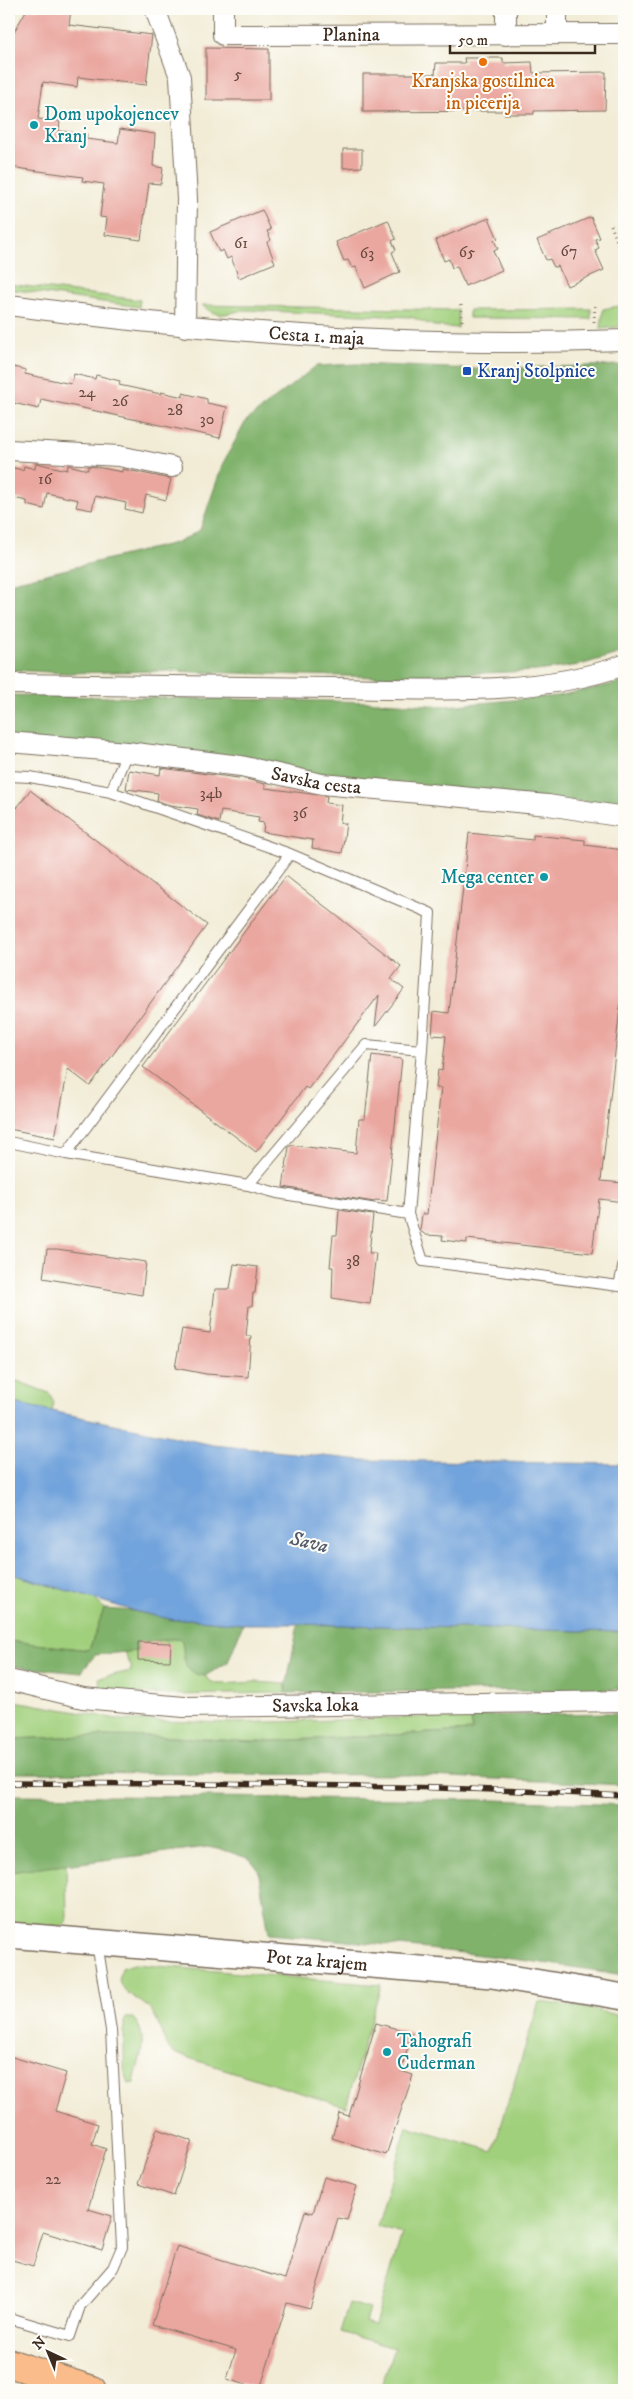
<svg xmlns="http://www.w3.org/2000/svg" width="633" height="2399" viewBox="0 0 633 2399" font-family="'IM FELL DW Pica',serif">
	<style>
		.green { fill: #a1d07d; stroke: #6e7d4e }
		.forest { fill: #80b26c; stroke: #5e6e45 }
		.water { fill: #71a3dc; stroke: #56667d }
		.building { fill: #eaa7a0 }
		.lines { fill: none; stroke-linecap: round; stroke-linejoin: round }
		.service-casing { stroke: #7b6e5e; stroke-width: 12 }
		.minor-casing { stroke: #7b6e5e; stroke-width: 22 }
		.tertiary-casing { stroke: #7b6e5e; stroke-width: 28 }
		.primary-casing { stroke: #7b6e5e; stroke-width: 30 }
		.path { stroke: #7b6e5e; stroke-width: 3; stroke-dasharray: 1 4; stroke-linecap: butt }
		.service { stroke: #fff; stroke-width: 10 }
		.minor { stroke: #fff; stroke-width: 20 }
		.tertiary { stroke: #fff; stroke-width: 25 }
		.primary { stroke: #f9bc8a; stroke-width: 28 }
		.rail-casing { stroke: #3b2a1e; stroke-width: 5.5 }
		.rail { stroke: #fdfcf7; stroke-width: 4; stroke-dasharray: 11; stroke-linecap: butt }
		.food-dot { fill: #e8710a; stroke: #fdfcf7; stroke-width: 2 }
		.culture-dot { fill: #0f9aa8; stroke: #fdfcf7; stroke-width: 2 }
		.transit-dot { fill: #1a4fb4; stroke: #fdfcf7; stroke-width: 2 }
		.labels { text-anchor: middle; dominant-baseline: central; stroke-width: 4; stroke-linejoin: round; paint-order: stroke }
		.number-label { font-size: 16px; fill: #67493e }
		.street-label { font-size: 19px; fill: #3b2a1e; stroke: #fdfcf7 }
		.food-label { font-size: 19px; fill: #c56008; stroke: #fdfcf7 }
		.culture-label { font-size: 19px; fill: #0d838f; stroke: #fdfcf7; text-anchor: start }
		.transit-label { font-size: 19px; fill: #164399; stroke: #fdfcf7; text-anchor: start }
		.water-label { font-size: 20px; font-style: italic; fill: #515a6a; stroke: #fdfcf7 }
	</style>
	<rect width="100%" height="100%" fill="#fdfcf7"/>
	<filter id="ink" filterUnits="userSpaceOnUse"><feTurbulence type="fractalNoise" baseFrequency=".02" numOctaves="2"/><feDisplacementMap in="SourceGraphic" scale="10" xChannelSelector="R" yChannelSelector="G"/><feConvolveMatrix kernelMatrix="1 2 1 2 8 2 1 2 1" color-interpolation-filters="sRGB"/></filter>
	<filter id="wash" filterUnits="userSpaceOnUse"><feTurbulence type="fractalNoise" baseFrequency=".0096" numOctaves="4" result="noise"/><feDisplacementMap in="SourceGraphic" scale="20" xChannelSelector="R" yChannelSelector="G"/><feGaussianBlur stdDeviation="1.12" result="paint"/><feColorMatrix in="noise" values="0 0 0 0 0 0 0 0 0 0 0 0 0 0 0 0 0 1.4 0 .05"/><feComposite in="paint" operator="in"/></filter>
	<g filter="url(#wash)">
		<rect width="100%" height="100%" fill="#f2ecd6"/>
		<!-- green -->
		<path class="green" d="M9,284l131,16 -1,7 -130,-18z
			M202,305l256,5v18l-24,-2 -23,-9 -169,-7c-18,5 -26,8 -40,-5z
			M624,305v21l-23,3 2,-20z
			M591,309v10l-122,-1v-8z
			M9,1378l40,15 5,9 -2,9 -43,-9z
			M9,1573l86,26 9,10 -15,41 -80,-9z
			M179,1638l3,2 2,19 12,15 9,2 7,6 8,2 35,-2 31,2 -1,9 -117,2 -67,-4 -2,-13 32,-7v-5l-7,-14 13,-1 2,-8z
			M9,1700l114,20 110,3 238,-7 1,15 -220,11 -76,-5 -83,-1 -84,3z
			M66,1864l1,58 -6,4 -52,-4v-50z
			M134,1964l247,21 -35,122 -173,-54c-14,-14 -10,-26 -21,-41 -8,-11 -22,-15 -30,-25 -5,-6 -2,-13 0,-19z
			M539,2002l40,5 45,9v374h-244l14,-42 -54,-16 9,-29 20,6 -4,13 10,3 27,-92 -25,-7 30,-100 86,25z
			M126,2018h7c18,19 5,43 1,65l-5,1 -5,-15v-47z"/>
		<!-- forest -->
		<path class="forest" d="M357,364l115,5 152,-4v287l-44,13 -43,6 -160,6 -217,-6 -94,2 -57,-3v-87l170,-41 21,-12 23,-67 23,-42 70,-55z
			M624,682v123l-167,-13 -448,-54v-43l371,7 66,4 111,-10z
			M104,1609l30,2 40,9 14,-1 55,5 -15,38 -23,14 -9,-2 -10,-7 -4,-26 -3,-3 -39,5 -3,8 -42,4 -14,18 -72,-7v-25l80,9z
			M298,1624l326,8v57l-339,4z
			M610,1713l14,1v71l-217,-10 -398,-2v-34l84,-3 83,1 76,5 220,-11 -1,-15z
			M9,1795l486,5 129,5v170c-118,-19 -236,-31 -355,-41l-11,-65 -8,-10 -23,-8 -20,-4 -198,25z"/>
		<!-- water -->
		<path class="water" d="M9,1402l204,43 150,15 261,4v168l-326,-8h-55l-55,-5 -14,1 -40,-9 -125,-38z"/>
		<g id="blocks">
			<!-- building -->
			<path class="building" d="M27,9h44l-2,16 83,10 -6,50 -68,-8 -1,10 -34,-5 -5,37 22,2 -1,10 28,3 -1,5 32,4 2,-14 35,5 -2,32 10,2 -2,16 -12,-1 -8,57 -36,-5 2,-17 -7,-1 4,-33 -22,-3 1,-4 -74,-10 1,-128z
				M206,48l63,1v51h-63z
				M464,58h39v5l29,-1 1,11 73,-1 -1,38 -71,1v3h-30v-3l-141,1v-38h72l1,-11h29z
				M343,149h19v18l-19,1z
				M262,210l9,20 -4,1 4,9 -4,2 8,21 -36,15 -8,-21 -4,2 -4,-9 -4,2 -9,-20z
				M591,217l9,21 -5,1 4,9 -4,2 9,20 -37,16 -9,-20 -4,1 -4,-8 -4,1 -9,-20z
				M489,218l9,21 -4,1 4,9 -5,2 9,19 -37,16 -8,-20 -5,2 -3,-9 -5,2 -8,-21z
				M388,220l8,19 -4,2 4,9 -4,2 8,20 -35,16 -9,-21 -4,1 -4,-8 -4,1 -8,-19z
				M9,366l17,4 -1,4 46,10 3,-10 21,5 1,-4 24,6 -1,4 42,9v-2l22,5v-4l24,6v4l20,4 -7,31 -179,-39 -2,10 -30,-7z
				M36,463l31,7 1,-5 20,5v-4l9,1 25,5v-3l49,10 -5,21 -20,-5 -4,18 -17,-4 1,-6 -31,-7 -3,14 -16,-3 2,-7 -31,-7 -3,16 -17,-4v-4l-18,-4v-30l14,3 1,-4 11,3z
				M161,768l85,11 19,5v4l62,8 -1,7 16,2 -2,18h6l-4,30 -30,-5 1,-8 -50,-8 1,-9 -6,-1 1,-5 -38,-6 -2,11 -22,-7 1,-6 -28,-4 -13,-4 1,-8 -32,-4 3,-19 31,5z
				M30,790l177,135 -117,161 -22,-17 -13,69 -46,-9v-328l8,7z
				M469,833l64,7v-5l20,2 32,3v5l39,5v120l-23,211 23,2v19l-25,-3 -7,54 -125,-14v4l-25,-3 1,-4 -17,-1 -6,-4 2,-17h5l14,-126h-5l2,-18 4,1 4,-35 -14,-1 2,-24 15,2z
				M286,876l115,90 -10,13 13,10 -29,38 4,-32 -71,94 -3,-2 -49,65 -113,-85z
				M372,1055l30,4 -15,142 -12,-1 -1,2 -91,-15 6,-40 2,-2 65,8 3,-34h6z
				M339,1210l34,5 -4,38h7l-6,51 -38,-6 1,-31h-3l3,-32h4z
				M47,1249h10l89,13 -4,33 -99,-17z
				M234,1264l24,3 -3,26h-2l-1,13h-3l-3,30h5l-3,41 -42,-3 -31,-6 7,-39 28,4 5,-44h15z
				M138,1642l33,1 -1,18 -32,-1z
				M376,2023l36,10 -11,38 12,4 -27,80 -54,-17 7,-25 10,3z
				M9,2056l57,17 -11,38 43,13 -6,20 14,5 -18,60 24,7 -10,34 -59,-18 -10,34 -24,-7z
				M157,2129l35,12 -18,55 -36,-12z
				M324,2177l33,9 -10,34 -9,-2 -28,91 -23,-6 -27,86 -33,-10 9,-29 -84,-25 25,-79 108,33 20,-68 8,2z"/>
		</g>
	</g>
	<g filter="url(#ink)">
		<use href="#blocks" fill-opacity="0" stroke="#7b6e5e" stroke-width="1"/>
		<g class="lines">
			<defs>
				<path id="service" d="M127,752l-16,40 179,62 140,59 -8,137 -14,164 -131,-21 -29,-8 -182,-31 224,-300
					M9,776l21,1 81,15
					M9,1142l57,12
					M248,1185l118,-140 56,5
					M408,1214l15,47 196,25 5,-23
					M9,2318l61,18 10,-30 33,-38 9,-21 -11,-217 -14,-87"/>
				<g id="minor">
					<path d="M155,9l25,68 7,122 -2,128"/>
					<path id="s1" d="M223,9v26l401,-1"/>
					<path d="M557,34v-25"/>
					<path d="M506,35v-26"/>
					<path id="s2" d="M9,305c204,28 409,43 615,35"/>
					<path d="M9,450l110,6 53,11"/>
					<path d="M9,684c107,1 215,3 322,4 94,1 204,9 293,-23"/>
					<path id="s3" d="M9,742l118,10 114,14 81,18 226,21 76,12"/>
					<path id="s4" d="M9,1680l74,18 101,9 440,-6"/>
				</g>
				<g id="tertiary">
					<path id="s5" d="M9,1935l483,40 132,22"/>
				</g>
				<path id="primary" d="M9,2363l83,27"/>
			</defs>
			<!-- service casing -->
			<use href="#service" class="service-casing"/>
			<!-- minor casing -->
			<use href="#minor" class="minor-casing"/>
			<!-- tertiary casing -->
			<use href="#tertiary" class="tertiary-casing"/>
			<!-- primary casing -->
			<use href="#primary" class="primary-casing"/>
			<!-- path -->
			<path class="path" d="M611,225l13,36
				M461,305l1,17h3
				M594,322l1,-18"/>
			<!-- service -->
			<use href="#service" class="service"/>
			<!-- minor -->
			<use href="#minor" class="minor"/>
			<!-- tertiary -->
			<use href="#tertiary" class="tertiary"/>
			<!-- primary -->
			<use href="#primary" class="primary"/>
			<defs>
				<path id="rail" d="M9,1783c205,1 410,1 615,13"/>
			</defs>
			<!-- rail casing -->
			<use href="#rail" class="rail-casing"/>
			<!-- rail -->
			<use href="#rail" class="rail"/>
		</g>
	</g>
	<!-- markers -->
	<circle class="food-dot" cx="483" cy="62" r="5"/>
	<g class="culture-dot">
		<circle cx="34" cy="125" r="5"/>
		<circle cx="544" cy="877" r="5"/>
		<circle cx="387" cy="2052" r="5"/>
	</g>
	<rect class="transit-dot" x="462" y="366" width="10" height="10" rx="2.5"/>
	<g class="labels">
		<!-- number labels -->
		<g class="number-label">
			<text x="238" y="74">5</text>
			<text x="241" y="243">61</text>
			<text x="569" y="251">67</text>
			<text x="467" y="252">65</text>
			<text x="367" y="253">63</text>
			<text x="87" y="392">24</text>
			<text x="120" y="401">26</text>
			<text x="175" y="410">28</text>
			<text x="207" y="419">30</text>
			<text x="45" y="479">16</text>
			<text x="211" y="793">34b</text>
			<text x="300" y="813">36</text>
			<text x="353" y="1261">38</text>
			<text x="53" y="2179">22</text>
		</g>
		<!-- street labels -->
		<g class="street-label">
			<text stroke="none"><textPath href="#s1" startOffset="154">Planina</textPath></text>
			<text stroke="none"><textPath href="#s2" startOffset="309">Cesta 1. maja</textPath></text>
			<text stroke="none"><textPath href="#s3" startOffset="310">Savska cesta</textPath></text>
			<text stroke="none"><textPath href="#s4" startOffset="309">Savska loka</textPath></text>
			<text stroke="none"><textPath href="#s5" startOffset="309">Pot za krajem</textPath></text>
		</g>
		<!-- food labels -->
		<g class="food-label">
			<text x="483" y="81">Kranjska gostilnica<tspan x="483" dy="22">in picerija</tspan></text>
		</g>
		<!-- culture labels -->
		<g class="culture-label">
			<text x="44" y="114">Dom upokojencev<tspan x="44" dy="22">Kranj</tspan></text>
			<text x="534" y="877" text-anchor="end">Mega center</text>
			<text x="397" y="2041">Tahografi<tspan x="397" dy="22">Cuderman</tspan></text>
		</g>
		<!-- transit labels -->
		<g class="transit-label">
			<text x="477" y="371">Kranj Stolpnice</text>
		</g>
		<!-- water labels -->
		<g class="water-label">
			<text transform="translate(309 1543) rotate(13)">Sava</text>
		</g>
	</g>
	<!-- margin -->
	<rect width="633" height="2399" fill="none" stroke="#fdfcf7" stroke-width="30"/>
	<!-- north arrow -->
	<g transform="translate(48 2352) rotate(316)" stroke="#fdfcf7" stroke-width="4" paint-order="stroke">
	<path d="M0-4L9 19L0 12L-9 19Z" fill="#3b2a1e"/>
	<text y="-8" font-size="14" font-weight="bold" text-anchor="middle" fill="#3b2a1e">N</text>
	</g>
	<!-- scale -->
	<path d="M450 45v8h145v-8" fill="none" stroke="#3b2a1e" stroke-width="2.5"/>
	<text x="458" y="45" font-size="15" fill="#3b2a1e" stroke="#fdfcf7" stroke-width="4" paint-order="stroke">50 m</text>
</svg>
